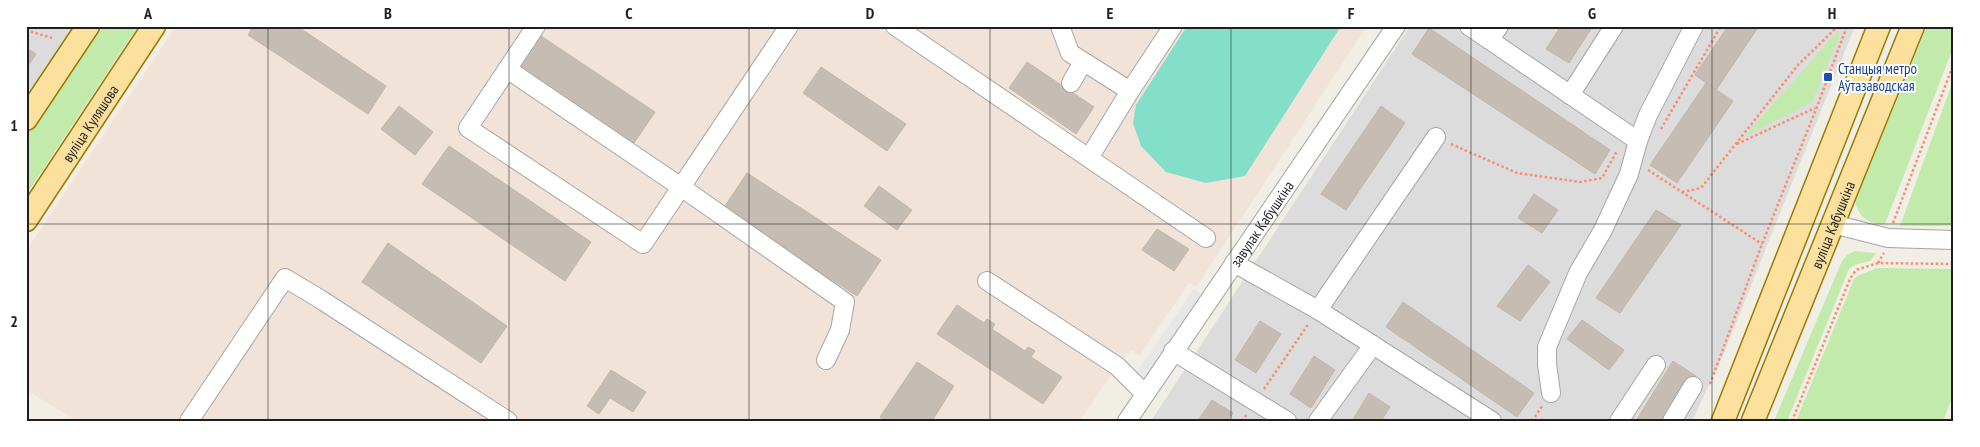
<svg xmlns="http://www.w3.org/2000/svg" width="1980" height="447" viewBox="0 0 1980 447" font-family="'PT Sans Narrow',sans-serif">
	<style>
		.residential { fill: #dddcdc }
		.military { fill: #f2e3d9 }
		.grass { fill: #c2eaab }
		.pitch { fill: #83dfc8 }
		.parking { fill: #e7e7e7 }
		.building { fill: #c5bdb4; stroke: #c2b6a7 }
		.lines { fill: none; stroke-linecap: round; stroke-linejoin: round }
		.minor-casing { stroke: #a6a6a6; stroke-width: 20 }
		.major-casing { stroke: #9a7b00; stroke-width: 25 }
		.path { stroke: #fa8d6c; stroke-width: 2.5; stroke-dasharray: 2.5 2.5; stroke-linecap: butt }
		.minor { stroke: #fff; stroke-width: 18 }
		.major { stroke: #fce09e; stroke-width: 22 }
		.grid { fill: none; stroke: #1f1f1f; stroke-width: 1; stroke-opacity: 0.55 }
		.transit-dot { fill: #1a4fb4; stroke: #fff; stroke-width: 2 }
		.labels { text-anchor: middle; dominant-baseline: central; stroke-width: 4; stroke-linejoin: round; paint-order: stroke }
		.transit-label { font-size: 15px; fill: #164399; stroke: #fff; text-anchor: start }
		.street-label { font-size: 15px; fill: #1f1f1f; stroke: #fff }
		.neatline { fill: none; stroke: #1f1f1f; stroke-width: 2 }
		.grid-label { font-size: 16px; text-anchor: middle; font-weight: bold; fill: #1f1f1f }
	</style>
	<rect width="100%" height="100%" fill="#f0eee5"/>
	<!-- residential -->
	<path class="residential" d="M26,26h48l-48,71z
		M1410,26h445l-131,327 -32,68h-541z"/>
	<!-- military -->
	<path class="military" d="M176,26h1191l-170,260 -8,-3 -50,73 -8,-6 -14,16 -37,55h-1003l-51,-31v-139z"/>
	<!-- grass -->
	<path class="grass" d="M97,26h41l-112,169v-62z
		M1927,26h22l5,3v16l-69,179c-16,1 -26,-7 -30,-22z
		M1838,31l1,6 -27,65 -67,34z
		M1954,78v148h-54z
		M1855,251l21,2 -6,8 -16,4 -5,4 -62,152h-13l68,-160 5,-6z
		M1877,268l77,1v124l-11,28h-147l58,-142 3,-3z"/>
	<!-- pitch -->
	<path class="pitch" d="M1187,26h154l-96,150 -39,7 -40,-11 -25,-26 -8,-23 3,-18z"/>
	<!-- parking -->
	<path class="parking" d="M1194,289l9,6 -59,84 -8,-6z"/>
	<!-- building -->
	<path class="building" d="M253,26h44l89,60 -18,28 -120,-79z
		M1561,26h32l-24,37 -23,-14z
		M1728,26h31l-43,64 -21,-15z
		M1429,28l181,122 -15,24 -183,-120z
		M535,32l120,80 -25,37 -120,-80z
		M26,48l10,6 -10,15z
		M1027,62l67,45 -18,27 -67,-46z
		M821,67l85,57 -19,27 -84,-58z
		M1706,83l27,18 -56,82 -27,-18z
		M399,106l34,26 -18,23 -34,-26z
		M1381,106l24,17 -59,87 -25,-16z
		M449,146l142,96 -26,39 -143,-97z
		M747,173l134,87 -24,36 -134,-87z
		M879,186l33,24 -15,20 -33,-24z
		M1534,194l24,16 -16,23 -24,-15z
		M1656,210l25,15 -61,88 -24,-15z
		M1157,229l32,20 -15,22 -32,-21z
		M388,243l119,83 -26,37 -119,-81z
		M1528,265l22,17 -30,39 -23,-15z
		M1403,302l131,91 -17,24 -131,-90z
		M957,305l27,18 3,-4 8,5 -3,5 33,22 3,-4 7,4 -4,6 31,20 -19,27 -106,-70z
		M1582,320l42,30 -15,20 -42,-31z
		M1260,321l21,13 -25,39 -21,-13z
		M1314,356l21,14 -24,38 -21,-14z
		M1673,361l23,15 -28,45h-32z
		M917,362l37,24 -22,35h-47l-5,-4z
		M611,370l35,22 -13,20 -23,-14 -11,16 -12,-8z
		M1369,393l21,14 -9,14h-29z
		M1212,400l21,13 -5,8h-30z"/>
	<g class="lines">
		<defs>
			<g id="minor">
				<path d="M536,26l-68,102 175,116 146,-218"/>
				<path d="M895,26l311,212"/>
				<path d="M1060,26l10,27 60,38"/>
				<path d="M1469,26l169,115 10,-26 46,-89"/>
				<path d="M1490,40l9,-14"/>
				<path d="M507,69l174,118 164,115 -5,28 -14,30"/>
				<path d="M1071,83l12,-21"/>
				<path d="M1570,95l44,-69"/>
				<path d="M1089,158l41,-67 43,-65"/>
				<path d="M1833,224l55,14 66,2"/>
				<path d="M1234,263l84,47 174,111"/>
				<path d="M987,281l130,85 28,28"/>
				<path d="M1318,310l118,-173"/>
				<path d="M1173,351l114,70"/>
				<path d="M1551,393l-4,-29v-17l31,-74 25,-43 26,-56 9,-33"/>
				<path d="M189,421l96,-143 35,21 188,122"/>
				<path id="s1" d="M1127,421l269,-395"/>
				<path d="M1318,421l55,-76"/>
				<path d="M1619,421l37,-56"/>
				<path d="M1672,421l21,-35"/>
			</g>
			<g id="major">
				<path d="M26,119l62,-93"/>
				<path id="s2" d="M26,220l128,-194"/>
				<path d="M1723,421l156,-395"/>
				<path id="s3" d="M1753,421l160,-395"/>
			</g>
		</defs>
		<!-- minor casing -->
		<use href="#minor" class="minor-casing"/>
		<!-- major casing -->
		<use href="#major" class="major-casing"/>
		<!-- path -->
		<path class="path" d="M26,30l26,8
			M1661,129l60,-103
			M1451,144l66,29 63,9 22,-4 15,-27
			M1737,144l78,-36
			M1648,170l114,74
			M1682,192l19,-4 97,-123 40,-39
			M1893,223l61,-160
			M1878,263l6,-10
			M1710,384l52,-140 55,-137 30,-81
			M1264,389l45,-66
			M1242,421l5,-7
			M1532,421l11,-16
			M1792,421l58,-142 6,-9 22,-7 76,1"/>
		<!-- minor -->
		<use href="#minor" class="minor"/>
		<!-- major -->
		<use href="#major" class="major"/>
	</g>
	<!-- grid -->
	<path class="grid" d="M268,26v395M509,26v395M749,26v395M990,26v395M1231,26v395M1471,26v395M1712,26v395M26,224h1928"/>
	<!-- markers -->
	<rect class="transit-dot" x="1823" y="72" width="10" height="10" rx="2.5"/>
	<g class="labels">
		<!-- transit labels -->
		<g class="transit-label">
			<text x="1838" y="68">Станцыя метро<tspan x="1838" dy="17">Аўтазаводская</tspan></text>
		</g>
		<!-- street labels -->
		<g class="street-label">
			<text stroke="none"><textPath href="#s2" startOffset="116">вуліца Куляшова</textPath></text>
			<text stroke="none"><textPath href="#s1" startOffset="239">завулак Кабушкіна</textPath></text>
			<text stroke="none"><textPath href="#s3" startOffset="212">вуліца Кабушкіна</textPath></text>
		</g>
	</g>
	<!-- border -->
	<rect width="1980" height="447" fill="none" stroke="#ffffff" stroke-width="55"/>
	<rect x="28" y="28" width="1924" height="392" class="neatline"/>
	<g class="grid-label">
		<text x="148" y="19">A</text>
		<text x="388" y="19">B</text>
		<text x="629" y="19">C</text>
		<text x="870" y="19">D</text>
		<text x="1110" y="19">E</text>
		<text x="1351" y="19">F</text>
		<text x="1592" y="19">G</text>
		<text x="1832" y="19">H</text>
		<text x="14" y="131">1</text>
		<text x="14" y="327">2</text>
	</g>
</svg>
